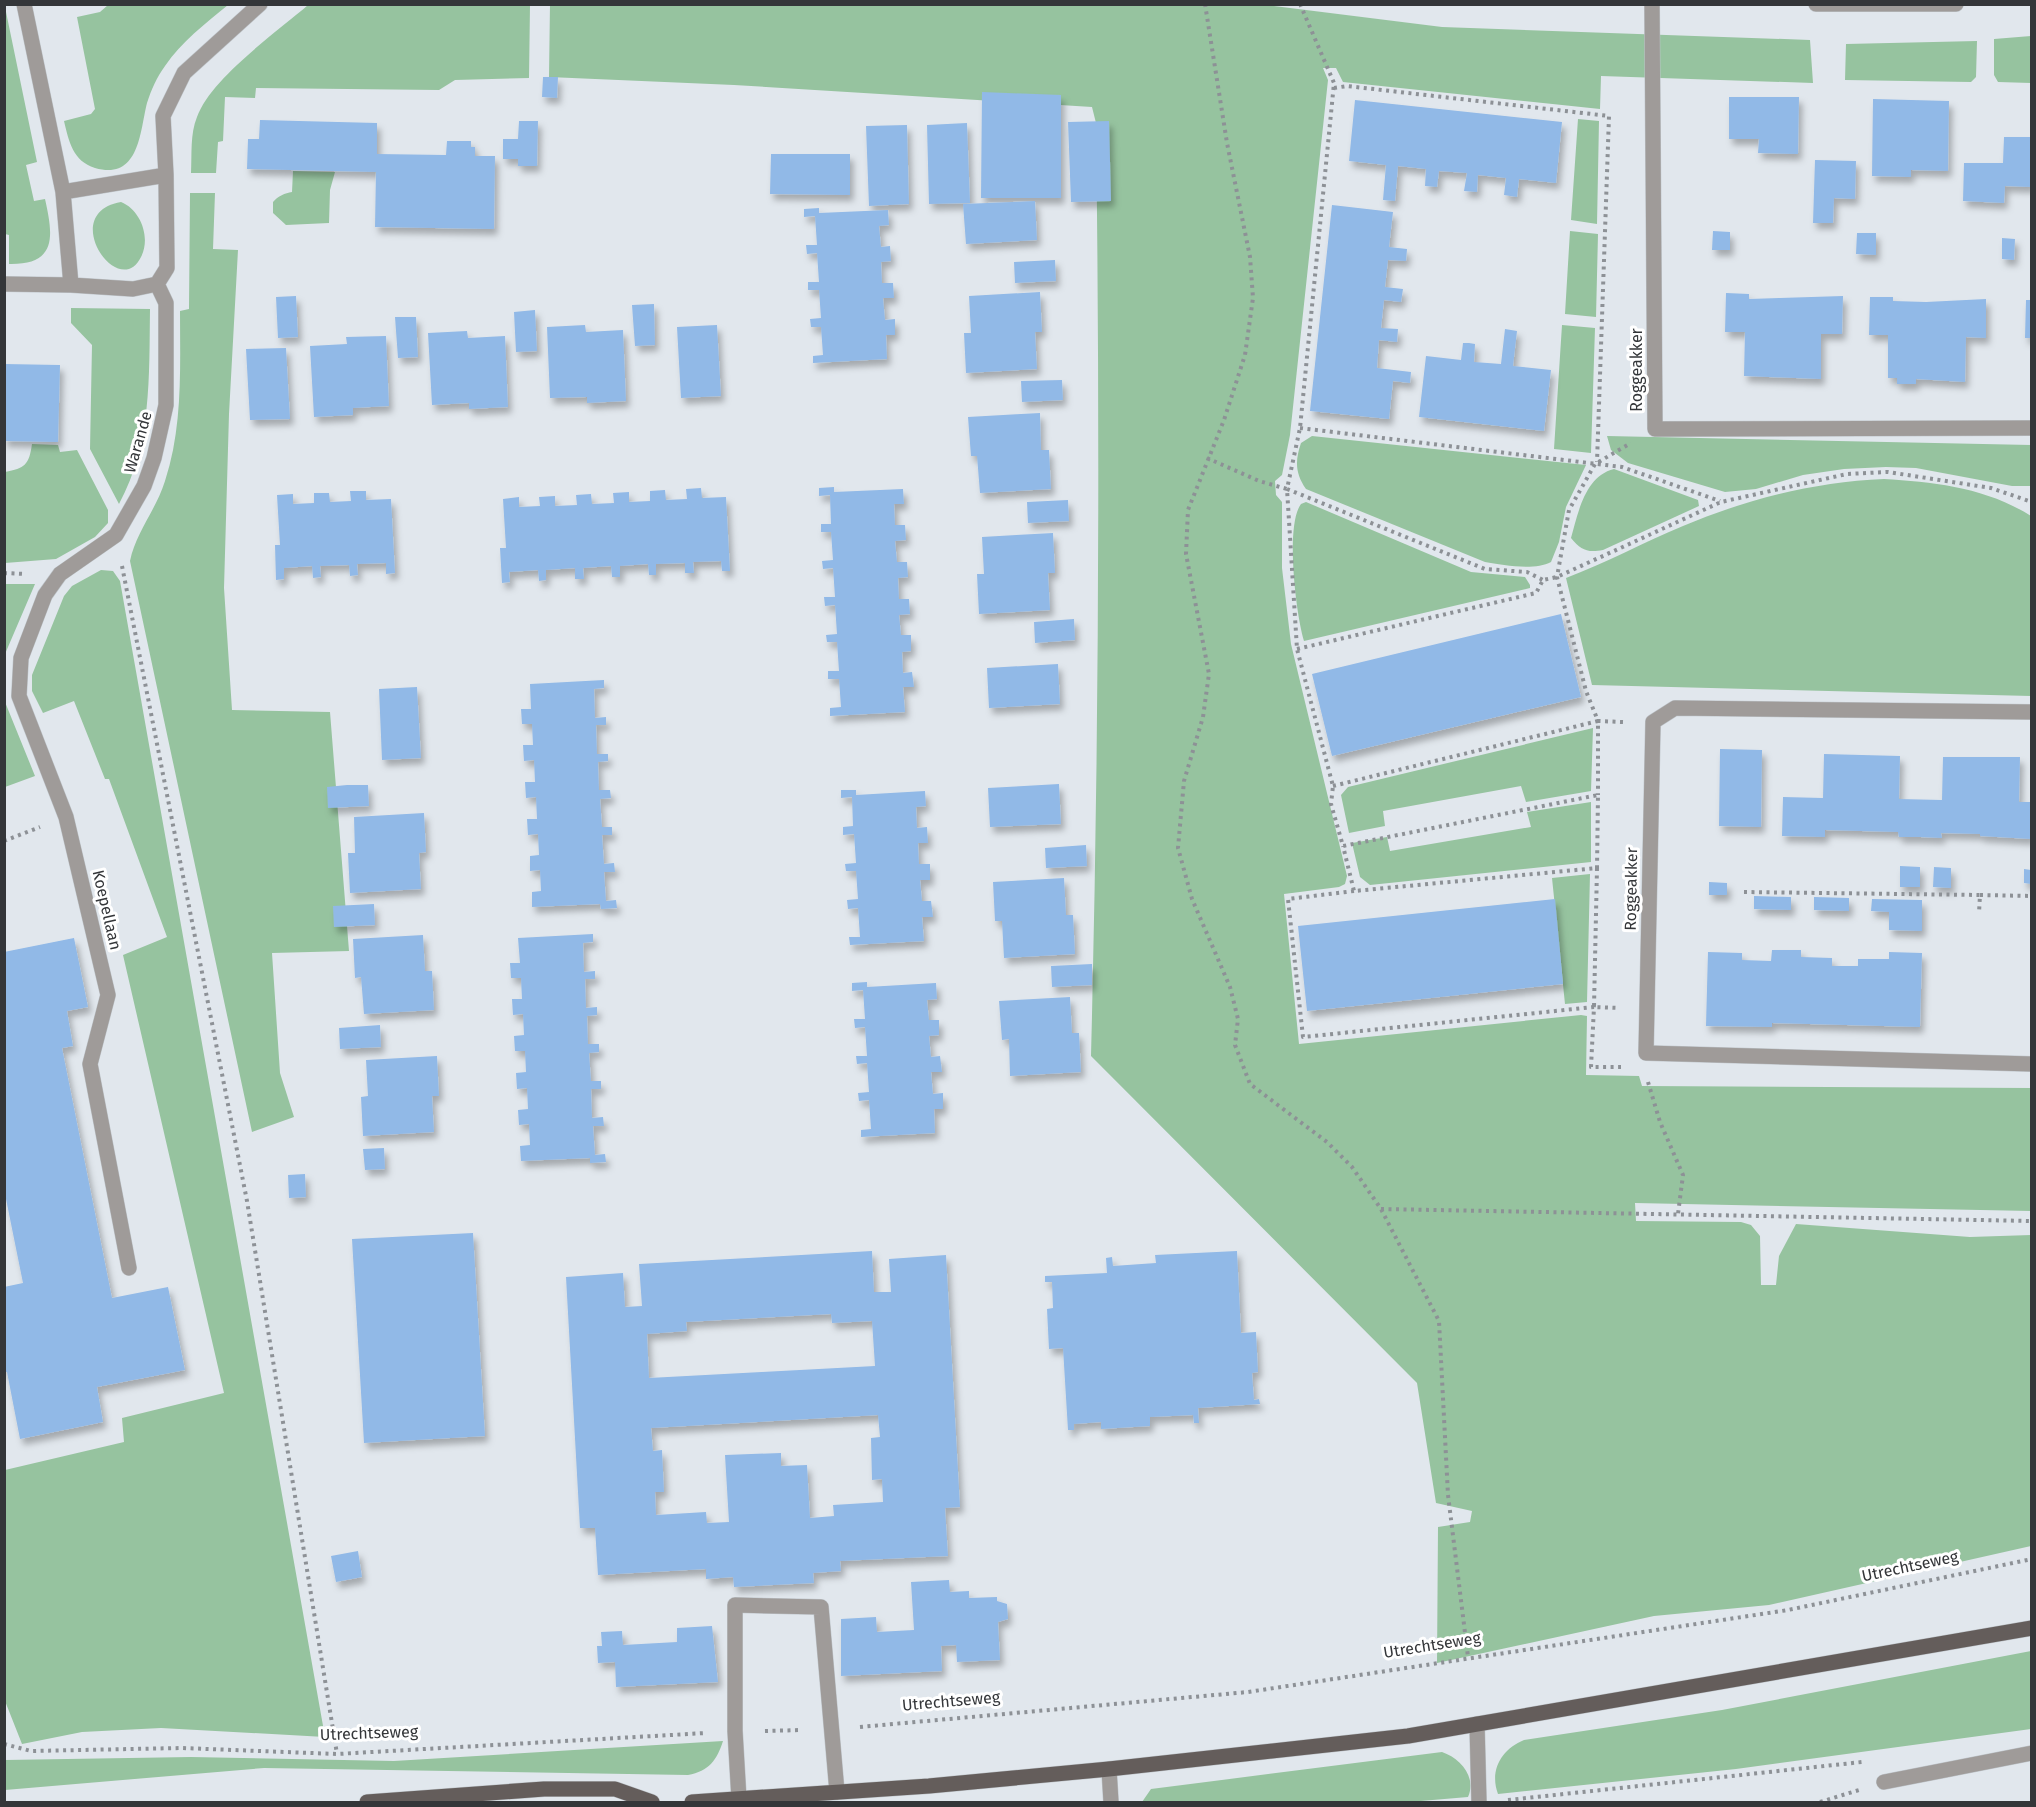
<svg xmlns="http://www.w3.org/2000/svg" width="2036" height="1807" viewBox="0 0 2036 1807" font-family="'Fira Sans',sans-serif">
	<style>
		.green { fill: #96c39f }
		.building { fill: #91b9e7; fill-rule: evenodd; filter: url(#shadow) }
		.lines { fill: none; stroke-linecap: round; stroke-linejoin: round }
		.minor-casing { stroke: #bec4c9; stroke-width: 16 }
		.major-casing { stroke: #bec4c9; stroke-width: 16 }
		.path { stroke: #8d9196; stroke-width: 4; stroke-dasharray: 3 4.5; stroke-linecap: butt }
		.minor { stroke: #9f9b99; stroke-width: 15 }
		.major { stroke: #645d5b; stroke-width: 15 }
		.labels { text-anchor: middle; dominant-baseline: central; stroke-width: 6; stroke-linejoin: round; paint-order: stroke }
		.street-label { font-size: 16px; fill: #343639; stroke: #fff }
	</style>
	<defs>
		<filter id="shadow"><feDropShadow dx="3.5" dy="6" stdDeviation="3" flood-color="#0004"/></filter>
	</defs>
	<rect width="100%" height="100%" fill="#e1e7ed"/>
	<!-- green -->
	<path class="green" d="M550,4h707l185,23 368,13 3,43 -212,-7 -1,33 -257,-27 -7,-14h-13l5,12 -38,355 -8,40 -7,6 1,14 6,7v66l9,76 56,232 -2,8 -6,3 -55,7 15,150 282,-29 6,1 -1,59 53,1 3,10 389,2v123l-396,-8 1,18 105,1 10,3 9,11 1,49h15l3,-29 17,-32 174,13 61,-2v311l-262,59 -115,11 -217,47 1,-136 32,-5 2,-11 -36,-8 -19,-120 -326,-327c8,-311 9,-622 5,-933l-4,-16 -358,-22 -185,-8z
		M165,5h63c-22,18 -47,37 -63,61 -8,11 -14,24 -18,37 -7,27 -7,78 -52,65 -22,-7 -26,-26 -31,-47l27,-7 4,-5 -18,-92 23,-5 8,-7z
		M308,5h222l-1,73 -74,2 -16,10 -183,-2 -1,10 -30,-1 -2,44 -5,1 -2,31h-25c1,-19 -1,-39 6,-56 14,-39 80,-85 111,-112z
		M5,7l32,155 -11,3 8,36 11,-2c8,36 13,66 -36,65v-29l-4,-1z
		M2031,36v47l-33,-1 -4,-7v-36z
		M1977,41l-1,36 -5,5 -126,-2 1,-36z
		M1578,119l21,2 -2,103 -26,-4z
		M293,171l42,1 -5,18 -1,33 -43,2 -13,-12v-11c5,-6 12,-9 19,-10z
		M190,193h25l-2,56 25,1 -9,164 -5,174 8,122 98,2 19,239 -77,2 8,120 14,44 -42,15 -122,-571c6,-29 26,-51 35,-80 18,-55 15,-113 15,-170l9,-2z
		M121,202c20,8 30,36 20,55 -22,45 -84,-44 -20,-55z
		M1570,231l28,3 -2,83 -31,-3z
		M71,308l79,1c-1,68 2,134 -31,195l-29,-55 2,-104 -21,-22z
		M1562,325l33,3 -4,125 -37,-4z
		M1312,436l274,29 -20,42 -7,35 -8,20c-17,9 -48,3 -66,0l-179,-73c-11,-16 -11,-28 -5,-46z
		M1607,436l424,9v41h-19l-96,-18 -30,-1 -42,2 -41,6 -47,14 -31,3 -97,-29 -17,-13z
		M32,444l26,1 2,7 17,-2 31,60v13l-13,14 -39,22 -51,4v-91c20,-4 24,-7 27,-28z
		M1614,469l84,31 1,6 -96,44c-16,3 -22,0 -32,-12 7,-25 14,-62 43,-69z
		M1884,479c51,3 103,9 147,37v180l-439,-11 -26,-107c40,-15 78,-36 117,-52 64,-27 131,-44 201,-47z
		M1306,502l165,70 54,5 5,8v3l-226,53c-8,-26 -19,-116 -3,-137z
		M101,570l12,1 7,10 205,1156 -164,-9 -79,4 -60,12 -17,-43v-231l119,-28 -2,-24 102,-25 -101,-438 44,-18 -58,-158h-4l-31,-78 -31,12 -11,-22v-16l32,-79 8,-10z
		M5,584h30l-30,70 -1,-70z
		M5,702l30,74 -30,11h-1z
		M1593,728l-2,63 -65,11 -5,-16 -138,25 2,15 -36,7 -8,-38 7,-8z
		M1591,802v60l-221,23 -10,-8 -8,-34 35,-6 3,14 141,-24 -4,-15z
		M1590,874l-3,128 -22,2 -13,-126z
		M2031,1651v78l-295,40 -238,25c-9,-24 4,-45 26,-54l198,-30z
		M723,1741c-6,19 -14,30 -35,34l-424,-7 -259,22v-30l186,-3 203,4z
		M1442,1752c18,6 35,25 26,45l-59,5h-267l9,-13z"/>
	<!-- building -->
	<path class="building" d="M543,77h15l-1,21 -15,-1z
		M982,92l79,3v103h-80z
		M1729,97h70l-1,57 -40,-1 1,-14h-30z
		M1873,99l76,2 -1,70 -37,-1v7l-39,-1z
		M1355,100l207,22 -6,61 -37,-4 -2,18 -13,-2 2,-17 -28,-3 -1,17 -13,-1 3,-18 -28,-2 -2,16 -12,-1 1,-17 -28,-3 -3,35 -12,-1 3,-35 -37,-4z
		M260,120l117,3v31l69,1 1,-14h24v6h4v9h20l-1,73 -119,-2 1,-55 -129,-3 1,-30h11z
		M519,121h19l-1,45h-19v-7h-15v-20h15z
		M1109,121l2,80 -40,1 -3,-80z
		M967,123l3,80 -41,1 -2,-79z
		M907,125l2,79 -40,2 -3,-80z
		M2004,137h27v50l-26,-1 -1,17 -41,-2 1,-38h39z
		M771,154h79v41l-80,-1z
		M1815,160l41,1 -1,38 -21,-1 -1,25h-20z
		M1035,201l2,39 -71,4 -3,-40z
		M1332,205l61,7 -4,35 18,2 -1,12 -18,-1 -3,27 18,2 -2,13 -17,-2 -3,28 17,1 -1,13 -18,-2 -2,28 34,4 -1,11 -17,-2 -4,38 -79,-8z
		M819,208v5l69,-3 1,15 -10,1 2,21 9,-1 1,15 -10,1 1,21h11l1,15h-11l2,22 10,-1v16h-9l1,24 -74,4v-7l10,-1 -2,-28h-10l-1,-8 11,-1 -2,-28h-11v-8h11l-2,-29 -10,1 -1,-9h11l-2,-29 -11,1v-8z
		M1713,231l17,1v18h-18z
		M1857,233h19v22l-20,-1z
		M2002,238l13,1 -1,21 -12,-1z
		M1055,260l1,21 -41,2 -1,-21z
		M1040,292l2,40h-7l2,37 -71,4 -2,-40h7l-2,-37z
		M1726,293l23,1v5l94,-3 -1,38h-21v45l-77,-3 1,-44h-20z
		M296,296l2,41 -20,1 -2,-41z
		M1870,297h23v4l33,1 60,-3v39l-20,-1 -1,45 -49,-3v5h-19v-6h-9v-43h-19z
		M2026,300h5v38h-6z
		M654,304l1,41 -20,1 -3,-41z
		M535,310l2,41 -21,1 -2,-40z
		M395,317h21l2,40 -20,1z
		M585,325l1,7 37,-2 3,71 -39,2v-6l-37,1 -3,-71z
		M717,325l4,71 -40,2 -4,-71z
		M1505,329l12,2 -4,35 38,4 -7,61 -125,-14 7,-61 35,4 2,-17h6l6,1 -1,18 27,2z
		M467,331l1,7 37,-2 3,71 -39,2v-6l-37,2 -4,-72z
		M386,336l3,70 -36,2v7l-39,2 -4,-71 37,-2 -1,-7z
		M286,348l4,71 -40,1 -4,-71z
		M4,364l56,1 -2,77 -54,-1z
		M1062,380l1,20 -41,2 -1,-21z
		M1040,413l1,37h8l2,39 -71,4 -3,-37h-6l-3,-39z
		M834,487v5l69,-3 1,15h-10l1,21h10l1,15 -11,1 2,21h10l1,15 -10,1 1,21h10l1,15 -11,1 2,20h10v16l-9,1 1,21 9,-1 2,15h-11l2,25 -75,4v-8l11,-1 -2,-28h-11v-8h11l-2,-29h-10l-1,-7 11,-1 -2,-29 -10,1 -1,-9h11l-2,-29 -10,1 -1,-8 11,-1 -2,-28h-10v-8h10l-1,-29 -11,1v-8z
		M701,488l1,10 24,-1 4,74h-8l-1,-10 -28,1 1,11h-9v-10l-29,1v11h-7l-1,-11 -28,2v11h-8l-1,-11 -28,2 1,11h-9v-11l-29,2v10l-7,1 -1,-11 -29,2 1,10 -8,1 -2,-35h6l-3,-49 16,-2v10l21,-1 -1,-9 16,-1v10l22,-1 -1,-10 15,-1 1,10 22,-1 -1,-10 16,-1v10l21,-1v-10l15,-1 1,10 21,-1 -1,-10z
		M350,491h16v9l25,-1 4,74 -9,1v-11l-29,1 1,11 -8,1 -1,-11 -29,1 1,11 -8,1 -1,-12 -28,2v11l-8,1 -1,-35h5l-3,-50 16,-1v10l21,-1v-10h15l1,9 21,-1z
		M1068,500l1,21 -41,2 -1,-21z
		M1053,533l2,40h-7l2,37 -71,4 -2,-40h7l-2,-37z
		M1561,614l20,83 -249,59 -20,-82z
		M1074,619l1,21 -40,3 -1,-21z
		M1058,664l2,40 -71,4 -2,-40z
		M604,680v8l-10,1 1,29 11,-1v8h-10l1,29h11v7l-10,1 1,28h11l1,8 -11,1 2,28h10v8h-10l2,29 10,-1 1,9h-11l2,29 10,-1 1,8 -16,1 -1,-5 -68,3v-15l9,-1 -1,-21 -10,1v-15l9,-1 -1,-21 -10,1 -1,-16h10l-1,-22 -10,1 -1,-16h10l-1,-22 -10,1 -1,-16h10l-1,-21h-10l-1,-15h10l-1,-25z
		M417,687l4,71 -39,2 -3,-71z
		M1720,749l42,1 -1,77 -42,-1z
		M1824,754l76,2 -1,43 43,1 1,-43h77l-1,45h12v37l-51,-3v-2l-39,-1 1,5 -22,-1h-21l-1,-5 -73,-2v7l-43,-1 1,-39 40,1z
		M1059,784l2,40 -71,3 -2,-39z
		M347,785h21l1,21 -41,2 -1,-21z
		M841,790h15v5l69,-4 1,15 -10,1 1,21 10,-1 1,16h-10l1,21h11v16h-10l2,21h9l2,16h-11l2,24 -74,4 -1,-8h11l-2,-29 -10,1 -1,-9 11,-1 -2,-28h-10l-1,-7 11,-1 -2,-29 -11,1v-8l10,-1 -1,-29 -11,1z
		M424,813l2,39 -7,1 2,36 -71,4 -2,-40h7l-1,-36z
		M1086,845l1,21 -41,2 -1,-20z
		M1900,866l20,1v20h-20z
		M1934,867l17,1v20l-18,-1z
		M2024,869l7,1v14l-7,-1z
		M1064,878l2,37h7l2,39 -71,4 -2,-37h-7l-2,-39z
		M1709,882l18,1v12h-18z
		M1754,896l37,1v13l-37,-1z
		M1814,897l35,1v13l-35,-1z
		M1555,899l8,85 -256,27 -9,-85z
		M1872,899l50,1v31l-33,-1v-18l-18,-1z
		M374,904l1,21 -41,2 -1,-21z
		M593,934v8l-10,1 1,29 11,-1v8h-10l1,29 11,-1v8l-10,1 1,28h11v8l-10,1 2,28h10v8h-10l1,29 11,-1 1,9h-11l2,29 10,-1 1,8 -16,1v-5l-69,3 -1,-15 10,-1 -1,-21 -10,1 -1,-15 10,-1 -1,-21 -10,1 -1,-16 10,-1 -1,-21h-10l-1,-15 10,-1 -1,-21 -10,1 -1,-16h10l-1,-21h-10l-1,-15h10l-2,-25z
		M423,935l2,36h7l2,39 -70,4 -3,-37 -6,1 -2,-39z
		M74,938l14,69 -21,4 6,35 -11,2 50,250 56,-11 17,83 -88,17 6,35 -83,17 -13,-67h-3v-85l19,-4 -19,-94v-237z
		M1772,950h29v7l31,1v8h26v-7h31v-7l33,1 -2,74 -148,-4v4l-66,-1 2,-74 34,1v7l29,1z
		M1092,964v21l-40,2 -1,-21z
		M867,982v5l69,-4 1,16 -10,1 2,20h10v15l-10,1 2,21 9,-1 2,16h-11l2,22 10,-1v16h-9l1,24 -74,4v-7l10,-1 -2,-29 -10,1 -1,-8 11,-1 -2,-29 -10,1 -1,-8h11l-2,-29 -10,1 -1,-9h11l-2,-29 -11,1v-8z
		M1070,997l2,36h7l2,39 -71,4 -1,-37 -7,1 -3,-39z
		M380,1025l1,22 -41,2 -1,-21z
		M437,1056l2,40h-7l2,36 -71,4 -2,-39 7,-1 -2,-36z
		M384,1148l1,21 -20,1 -2,-21z
		M305,1174l1,23 -17,1 -1,-23z
		M473,1233l12,203 -121,7 -12,-204z
		M872,1251l2,41h17l-2,-33 57,-4 14,252 -15,1 3,48 -108,5 1,10 -28,2 1,10 -80,4 -1,-10 -27,2v-10l-108,6 -3,-47h-15l-14,-251 57,-4 2,34 17,-1 -3,-42zM831,1314l1,9 40,-2 3,45 -226,12 -2,-44 40,-3 -1,-9zM878,1415l2,22 -9,1 1,42 10,-1 1,23 -50,3 1,11 -24,2 -3,-53 -26,1v-13l-56,2 4,67 -22,1 -1,-11 -50,3 -1,-23h9l-2,-42 -9,1 -2,-23z
		M1237,1251l4,82 15,-1 2,40 -6,1 2,27 5,-1 1,5 -62,4 1,15h-5l-1,-8 -43,2v9l-49,3v-7l-27,2v6h-6l-5,-82 -14,1 -2,-40 6,-1 -1,-26h-7v-6l62,-3 -1,-15 6,-1 1,9 43,-3 -1,-8z
		M358,1551l4,26 -26,5 -5,-26z
		M949,1580l1,12 19,-1v7l28,-1v4l10,3 1,15 -10,3 2,38 -43,2 -1,-17 -15,1 1,25 -101,5v-57l35,-2 1,15 37,-2 -3,-48z
		M712,1626l6,56 -102,5 -1,-25 -17,1 -1,-17h5l-1,-14 21,-1 1,14 54,-3v-14z"/>
	<g class="lines">
		<defs>
			<path id="minor" d="M24,4l39,188 8,93 62,4 24,-5 10,-16 -1,-93 -103,17
				M1652,4l3,425 377,-1
				M1816,4h140
				M166,175l-3,-59 21,-43 76,-69
				M4,284l67,1
				M2032,712l-357,-4 -22,14 -7,331 386,11
				M129,1268l-39,-204 18,-69 -42,-178 -47,-121 2,-38 24,-63 15,-21 56,-39 28,-49 10,-28 12,-53v-102l-9,-19
				M1477,1724l2,78
				M1109,1769l2,33
				M1884,1782l148,-29
				M739,1799l-4,-68v-126l86,2 16,185"/>
			<path id="major" d="M367,1802l177,-13h71l37,13
				M692,1802l237,-16 180,-17 299,-33 624,-108"/>
		</defs>
		<!-- minor casing -->
		<use href="#minor" class="minor-casing"/>
		<!-- major casing -->
		<use href="#major" class="major-casing"/>
		<!-- path -->
		<path class="path" d="M1205,4l22,139 23,114 3,41 -8,57 -21,65 -36,90 -2,44 23,120 -6,43 -19,64 -6,67 14,51 38,88 8,32 -3,26 15,39 77,58 25,25 29,42 58,112 9,174 20,162
			M1300,4l34,79 -34,345 -13,61 198,80 42,3 16,8
			M1334,88l13,-2 262,30 -12,346
			M1300,428l322,39 98,34
			M1207,458l52,23 28,8 10,160 36,137 -2,18 12,42 255,-51 -1,73 -243,23 -11,-45
			M122,566l125,635 90,553
			M4,573l21,1
			M1297,649l239,-56 7,-13 14,-3 164,-75 126,-28 41,-2 103,16 41,14
			M1623,722l-25,-1 -12,-30 -29,-114 12,-67 26,-46 36,-21
			M1333,786l265,-65v74
			M4,841l36,-14
			M1597,868l-3,139 25,1
			M1354,891l-66,8 15,138 291,-30 -3,60h30
			M1744,892l236,3 -1,18
			M1980,895l52,1
			M1648,1082l12,40 23,53 -5,39
			M1381,1209l651,12
			M860,1727l388,-35 540,-82 244,-51
			M765,1731l37,-1
			M4,1744l27,7 151,-3 155,6 369,-21
			M1508,1800l354,-38
			M1820,1802l39,-12"/>
		<!-- minor -->
		<use href="#minor" class="minor"/>
		<!-- major -->
		<use href="#major" class="major"/>
	</g>
	<g class="labels">
		<!-- street labels -->
		<g class="street-label">
			<text transform="translate(1636 370) rotate(-90)">Roggeakker</text>
			<text transform="translate(138 442) rotate(-74)">Warande</text>
			<text transform="translate(1631 889) rotate(-89)">Roggeakker</text>
			<text transform="translate(107 910) rotate(77)">Koepellaan</text>
			<text transform="translate(1910 1566) rotate(-12)">Utrechtseweg</text>
			<text transform="translate(1432 1645) rotate(-9)">Utrechtseweg</text>
			<text transform="translate(951 1701) rotate(-5)">Utrechtseweg</text>
			<text transform="translate(369 1733) rotate(-2)">Utrechtseweg</text>
		</g>
	</g>
	<!-- border -->
	<rect width="2036" height="1807" fill="none" stroke="#343639" stroke-width="12"/>
</svg>
